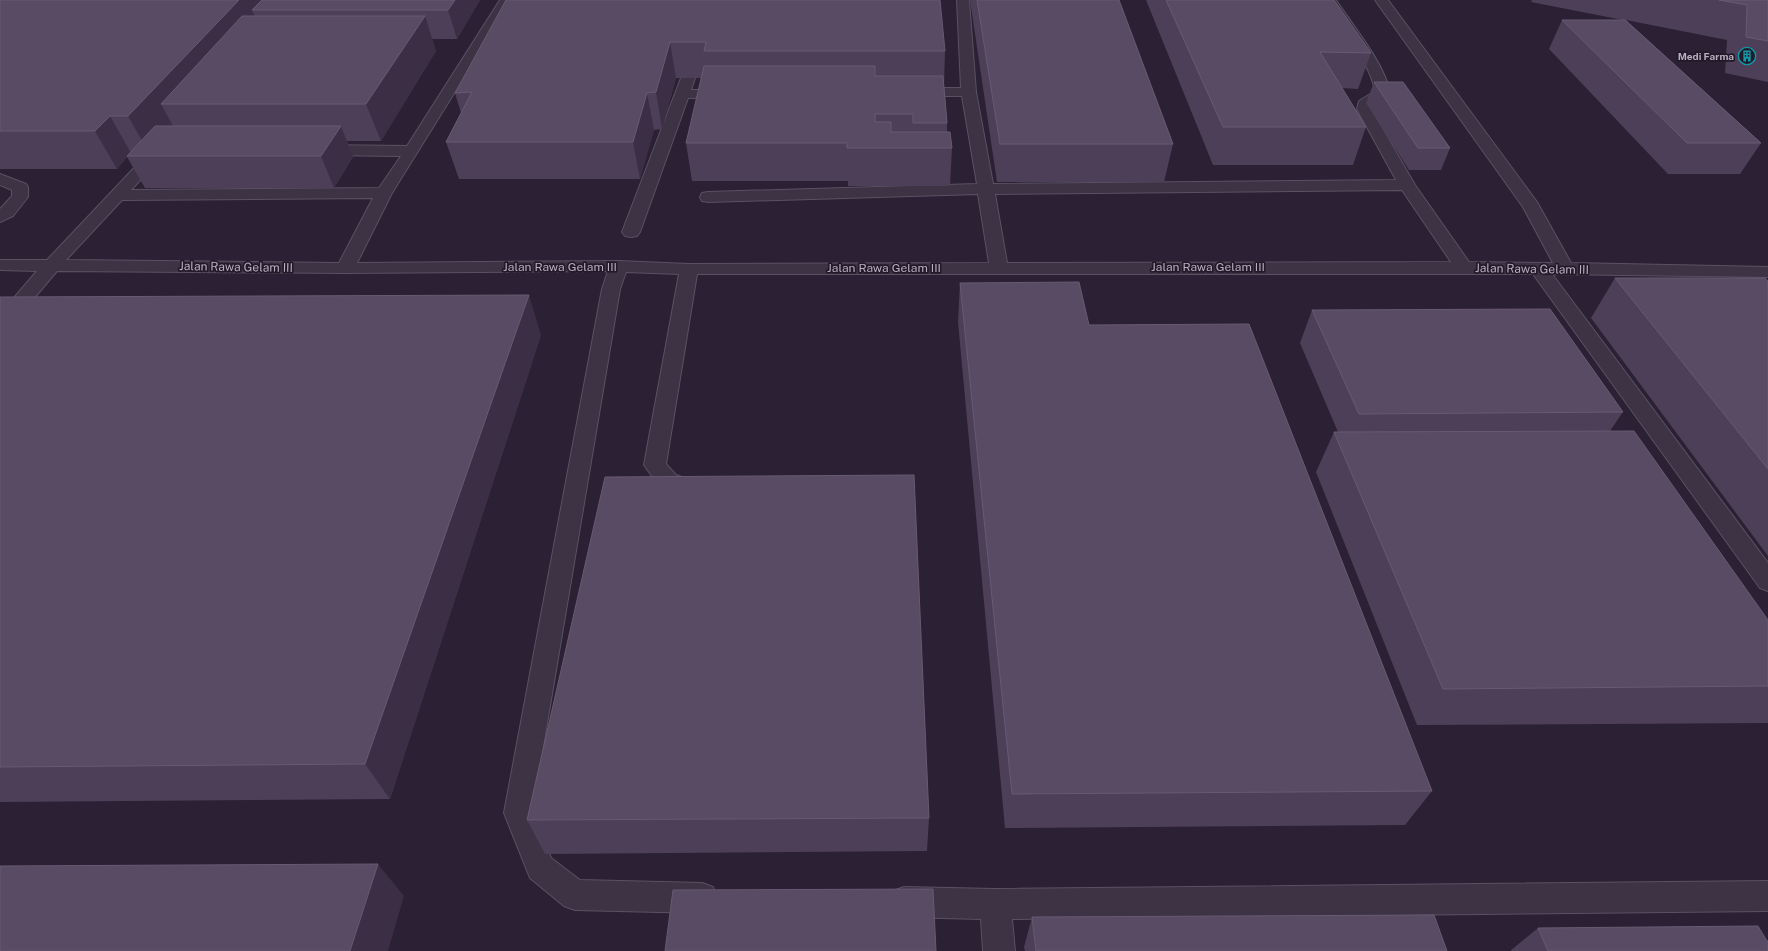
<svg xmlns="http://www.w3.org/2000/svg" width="1768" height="951" viewBox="0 0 1768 951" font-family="'Public Sans',sans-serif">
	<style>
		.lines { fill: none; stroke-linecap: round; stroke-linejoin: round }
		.minor-casing { stroke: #5b5163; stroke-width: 2 }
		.minor { fill: #3d3345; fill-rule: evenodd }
		.wall { fill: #4d3f58 }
		.shaded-wall { fill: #3b2e45 }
		.building { fill: #594b63; stroke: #685a72 }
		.labels { text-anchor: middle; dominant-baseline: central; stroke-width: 3.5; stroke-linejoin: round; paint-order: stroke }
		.far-poi-label { font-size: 10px; font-weight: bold; fill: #baadc2; stroke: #221929; text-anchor: end }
		.street-label { font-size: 12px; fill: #baadc2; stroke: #221929 }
	</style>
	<rect width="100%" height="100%" fill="#2b2034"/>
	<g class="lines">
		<defs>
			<path id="minor" d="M500,0h12l-120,193 -35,70 262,-2 70,3 300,-1 -11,-69 -270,8 -6,-1 -2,-4 2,-4 6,-1 269,-8 -15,-88h-46l-5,-1 -2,-3 2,-3 5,-1h45l-4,-88h12l7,92 17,92 403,-4 -39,-71 2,-8 16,-10c-4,-27 -36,-67 -51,-91h12c17,26 49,64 54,93l-19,13v3l44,76 54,77 84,1 -30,-56 -148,-207h13l149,202 34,61 197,4v10l-216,-3 216,289v28l-8,-3 -227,-314h-836l-31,190 10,11 23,8 3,6 -3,6 -8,2 -31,-10 -16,-22 35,-191 -53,-2 -6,17 -88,524 19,45 29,22 122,3 11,4 4,11 -4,11 -11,4 -127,-3 -11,-4 -34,-28 -26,-65 98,-524 6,-18 -263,2 -288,-2 -50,59 -7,2v-18l37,-43 -37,-1v-10h47l105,-111h12l2,3 -35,38 248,-2 22,-32 -79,-1 -6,-2 -2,-3 2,-3 6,-2 85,1zM1402,190l49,72 -444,1 -12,-69zM373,198l-34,65 -273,-3 56,-60z
				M688,74l5,1 2,3 -4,12h36l5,1 2,3 -2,3 -5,1h-39l-48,134 -3,4 -6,1 -6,-1 -3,-4 59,-154 2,-3z
				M0,174l26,10 2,3v10l-15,19 -13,6v-13l12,-13v-6l-12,-5z
				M1768,881v30l-756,8 3,32h-32l-2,-32 -77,-2 -11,-4 -4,-11 4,-11 11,-4 91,2z"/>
		</defs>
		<!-- minor casing -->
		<use href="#minor" class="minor-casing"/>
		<!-- minor -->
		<use href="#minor" class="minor"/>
	</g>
	<!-- wall -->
	<path class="wall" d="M0,0h480l-23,39h-25l4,12 -55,90h-34l6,16 -19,31h-189l-18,-31 -10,12h-117z
		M506,0l439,51 -1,34 3,38v9l5,16 -2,38h-102v-5h-156l-6,-38 15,-65h-25l-14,51 -8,1 -14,49h-181l-13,-37 15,-29 -6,-20z
		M970,0h149l54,144 -9,38h-167z
		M1146,0h188l37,53 -13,36 -16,-1 24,39 -13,38h-140z
		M1532,0h236v82l-43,-9 2,-33 -101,-20 135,123 -21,31h-72l-119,-125 13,-29h61l-92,-18z
		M1374,82l76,66 -9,22h-32l-43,-67z
		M1615,278l153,3v275l-177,-238z
		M960,283l129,42 343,466 -27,34 -400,3 -47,-506z
		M0,297l541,38 -151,464 -390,3z
		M1312,310l311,102 -13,19 158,255v37l-351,2 -101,-253 18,-40h4l-38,-89z
		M929,818l-2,33 -382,3 -18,-34z
		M1032,917l415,34h-422l-1,-4z
		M1538,928l230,23h-258z"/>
	<!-- shaded-wall -->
	<path class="shaded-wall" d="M239,0h46l-33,10 8,18 -99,76 12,22 -24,27 -21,-37z
		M455,0h25l-23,39 -9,-29z
		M425,16l11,35 -55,90 -15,-37z
		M670,42l6,36 -14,51 -6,-37z
		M647,93l7,37 -14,49 -7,-37z
		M110,116l21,37 -4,3v1l-10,12 -22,-38z
		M341,126l12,31 -19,31 -13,-32z
		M529,295l12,40 -151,464 -25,-35z
		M378,864l26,32 -16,55h-38z"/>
	<!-- building -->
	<path class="building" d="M0,0h239l-111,116h-18l-15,15h-95z
		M262,0h193l-7,10h-196z
		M506,0h434l5,51h-241l2,-9h-36l-14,50 -9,1 -14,49h-187l26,-50 -17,1z
		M977,0h142l54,144h-173z
		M1166,0h168l37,53 -51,-1 46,75h-143z
		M1719,0h49v41l-22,-4 1,-32z
		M242,16h183l-59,88h-205z
		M1562,20h63l136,123h-74z
		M704,66h171v10h68l4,47h-34v-9h-38v8h16v10h59l2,16h-105v-5h-161z
		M1374,82h29l47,66h-32z
		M155,126h186l-20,30h-194z
		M1615,278h150l3,3v188z
		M1079,282l10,43 160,-1 183,467 -420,3 -52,-511z
		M529,295l-164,469 -365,3v-470z
		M1550,309l73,103 -264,2 -47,-104z
		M1634,431l134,189v66l-325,3 -109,-257z
		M914,475l15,343 -402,2 78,-343z
		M378,864l-28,87h-350v-85z
		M933,889l3,62h-271l8,-61z
		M1434,915l13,36h-411l-4,-34z
		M1758,926l9,15h1v10h-220l-10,-23z"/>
	<!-- icons -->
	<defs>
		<symbol id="building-ring" viewBox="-11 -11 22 22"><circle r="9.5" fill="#221929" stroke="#0f9aa8" stroke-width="1.5"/><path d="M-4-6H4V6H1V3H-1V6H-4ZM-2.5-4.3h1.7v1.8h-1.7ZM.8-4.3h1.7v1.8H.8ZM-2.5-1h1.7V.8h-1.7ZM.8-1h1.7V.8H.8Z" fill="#0f9aa8"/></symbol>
	</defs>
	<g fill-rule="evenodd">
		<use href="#building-ring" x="1737" y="46" width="20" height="20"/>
	</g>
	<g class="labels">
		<!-- far-poi labels -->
		<g class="far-poi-label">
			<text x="1734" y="56">Medi Farma</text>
		</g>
		<!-- street labels -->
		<g class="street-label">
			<text transform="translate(236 267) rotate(1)">Jalan Rawa Gelam III</text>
			<text x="560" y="267">Jalan Rawa Gelam III</text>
			<text x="1208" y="267">Jalan Rawa Gelam III</text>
			<text x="884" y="268">Jalan Rawa Gelam III</text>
			<text transform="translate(1532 269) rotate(1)">Jalan Rawa Gelam III</text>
		</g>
	</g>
</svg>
